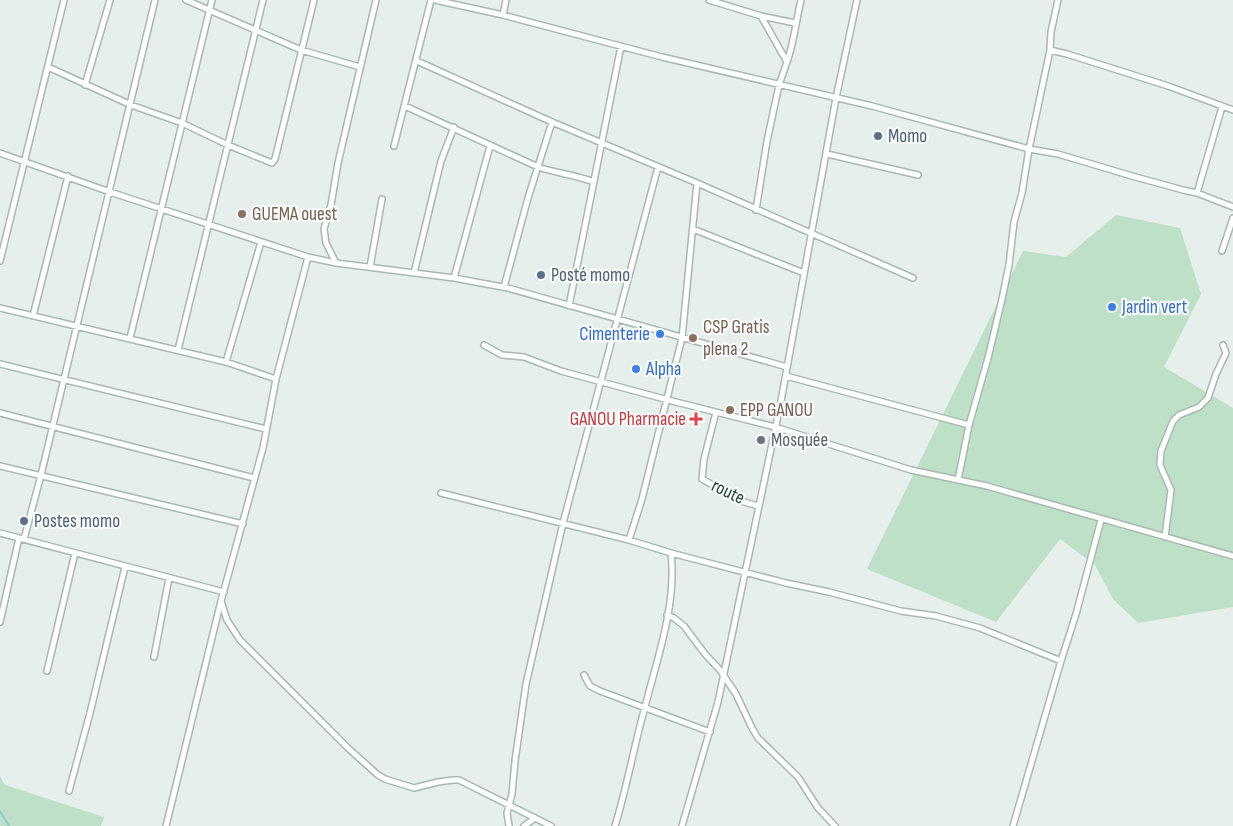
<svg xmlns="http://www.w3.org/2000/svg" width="1233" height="826" viewBox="0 0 1233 826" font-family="'Sofia Sans Condensed',sans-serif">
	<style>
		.green { fill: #bfe0c8 }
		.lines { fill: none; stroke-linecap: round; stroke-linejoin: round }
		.stream { stroke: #8ec9d4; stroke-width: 2 }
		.street-casing { stroke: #a8b8b2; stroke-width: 8 }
		.street { stroke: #fff; stroke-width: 5 }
		.service-dot { fill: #5c6f8a; stroke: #f7fbf9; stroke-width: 2 }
		.education-dot { fill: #8d6e63; stroke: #f7fbf9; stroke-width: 2 }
		.shop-dot { fill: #3f7fe0; stroke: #f7fbf9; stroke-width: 2 }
		.health-dot { fill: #e0444e; stroke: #f7fbf9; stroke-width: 2 }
		.worship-dot { fill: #6b7280; stroke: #f7fbf9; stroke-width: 2 }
		.labels { text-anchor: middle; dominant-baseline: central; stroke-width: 4.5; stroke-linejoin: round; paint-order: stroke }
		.service-label { font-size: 19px; fill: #4e5e75; stroke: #f7fbf9; text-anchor: start }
		.education-label { font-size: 19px; fill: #785e54; stroke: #f7fbf9; text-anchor: start }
		.shop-label { font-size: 19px; fill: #366cbe; stroke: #f7fbf9; text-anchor: start }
		.health-label { font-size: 19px; fill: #be3a42; stroke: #f7fbf9; text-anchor: end }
		.worship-label { font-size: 19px; fill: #5b616d; stroke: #f7fbf9; text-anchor: start }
		.street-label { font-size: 19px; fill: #24423a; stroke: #f7fbf9 }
	</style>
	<rect width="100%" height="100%" fill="#e6efeb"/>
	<!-- green -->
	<path class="green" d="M1116,215l64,13 21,66 -37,73 69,41v199l-95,16 -25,-24 -18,-34 -35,-26 -64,83 -129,-53 156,-318 43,6z
		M0,776l5,9 99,32 -3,9h-101z"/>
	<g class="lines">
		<!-- stream -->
		<path class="stream" d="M0,811l9,15"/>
		<defs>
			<path id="street" d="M186,0l115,50 59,17
				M435,0l68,15 159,42 210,49 157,43 29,5 74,22 51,14 14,3 36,14
				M709,0l52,16 34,7
				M503,15l3,-15
				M1050,50l17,4 101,32 65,24
				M417,61l135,61 145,61 216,95
				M787,62c7,-20 9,-41 14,-62
				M48,67l83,38 51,18 46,22 44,18 3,-4 39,-159
				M85,85l25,-85
				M405,106l133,61c18,6 38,8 56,15
				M394,146l37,-146
				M0,153l110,39 198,65 28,6 118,15 54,10 279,79
				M827,154l91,21
				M1197,193l25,-86
				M756,210l11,-69 12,-56 8,-23 -26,-46
				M693,229l111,44
				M1222,251l11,-33
				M0,261l64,-261
				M336,263l-10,-20 -2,-14 7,-24 7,-42 38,-163
				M370,267l12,-68
				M414,273l27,-112 13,-34
				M454,278l36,-132
				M504,287l24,-89 24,-76
				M569,306l52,-260
				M0,308l226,54 50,17
				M33,316l35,-140
				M130,338l82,-338
				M484,345l18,10 22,2 37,14 107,29 107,27 136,43 76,16 246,70
				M178,350l85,-350
				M226,362l35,-120
				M0,364l266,65
				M786,376l183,49
				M0,413l254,65
				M715,416l-11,43 -2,20 39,22 17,5
				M0,466l243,58
				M958,480l11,-55 19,-67 14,-59 7,-34 5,-43 8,-29 7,-44 21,-99 1,-18 7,-32
				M441,493l188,47 42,13 115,30 43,9 72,19 35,5 44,12 81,33 15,-47 25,-94
				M0,533l224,59
				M1165,537l6,-47 -11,-25 1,-14 12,-30 6,-6 20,-8 9,-9 8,-24 10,-21 -3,-8
				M24,539l17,-64 114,-475
				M629,540l13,-41 40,-161 15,-155
				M221,601l6,19 13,20 108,108 30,27 7,4 29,9 24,-6 15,-2h6l92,46
				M667,615l7,3 10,8 21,28 15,16 16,24 16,34 6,10 40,39 20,31 17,18
				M0,622l19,-84
				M154,657l15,-79
				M47,671l28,-118
				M584,675l6,11 10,5 110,41
				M69,791l21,-78 35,-146
				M166,826l55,-225 42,-153 13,-69 32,-122
				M509,826l-2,-13 5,-19 3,-33 11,-77 37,-161 95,-356
				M524,826l11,-8
				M615,826c12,-39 19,-80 30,-119 12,-48 32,-103 26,-154
				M682,826l36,-124 63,-301 55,-303 21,-98
				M1013,826l48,-165"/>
		</defs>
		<!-- street casing -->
		<use href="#street" class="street-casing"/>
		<!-- street -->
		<use href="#street" class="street"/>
	</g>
	<!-- markers -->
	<g class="service-dot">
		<circle cx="878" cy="136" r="5"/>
		<circle cx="541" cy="275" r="5"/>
		<circle cx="24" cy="521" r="5"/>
	</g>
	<g class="education-dot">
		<circle cx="242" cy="214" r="5"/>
		<circle cx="693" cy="338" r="5"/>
		<circle cx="730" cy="410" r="5"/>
	</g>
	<g class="shop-dot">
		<circle cx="1112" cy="307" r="5"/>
		<circle cx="660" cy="334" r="5"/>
		<circle cx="636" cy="369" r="5"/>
	</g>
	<path class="health-dot" d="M693.5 411.5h5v5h5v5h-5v5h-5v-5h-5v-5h5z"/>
	<circle class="worship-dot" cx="761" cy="440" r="5"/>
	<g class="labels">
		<!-- service labels -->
		<g class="service-label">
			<text x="888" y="136">Momo</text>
			<text x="551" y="275">Posté momo</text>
			<text x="34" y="521">Postes momo</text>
		</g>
		<!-- education labels -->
		<g class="education-label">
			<text x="252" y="214">GUEMA ouest</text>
			<text x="703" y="327">CSP Gratis<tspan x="703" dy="22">plena 2</tspan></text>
			<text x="740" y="410">EPP GANOU</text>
		</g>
		<!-- shop labels -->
		<g class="shop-label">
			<text x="1122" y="307">Jardin vert</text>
			<text x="650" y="334" text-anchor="end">Cimenterie</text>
			<text x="646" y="369">Alpha</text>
		</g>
		<!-- health labels -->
		<g class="health-label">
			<text x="686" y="419">GANOU Pharmacie</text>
		</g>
		<!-- worship labels -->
		<g class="worship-label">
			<text x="771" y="440">Mosquée</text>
		</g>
		<!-- street labels -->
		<g class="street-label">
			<text transform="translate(728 492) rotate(26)">route</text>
		</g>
	</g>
</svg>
